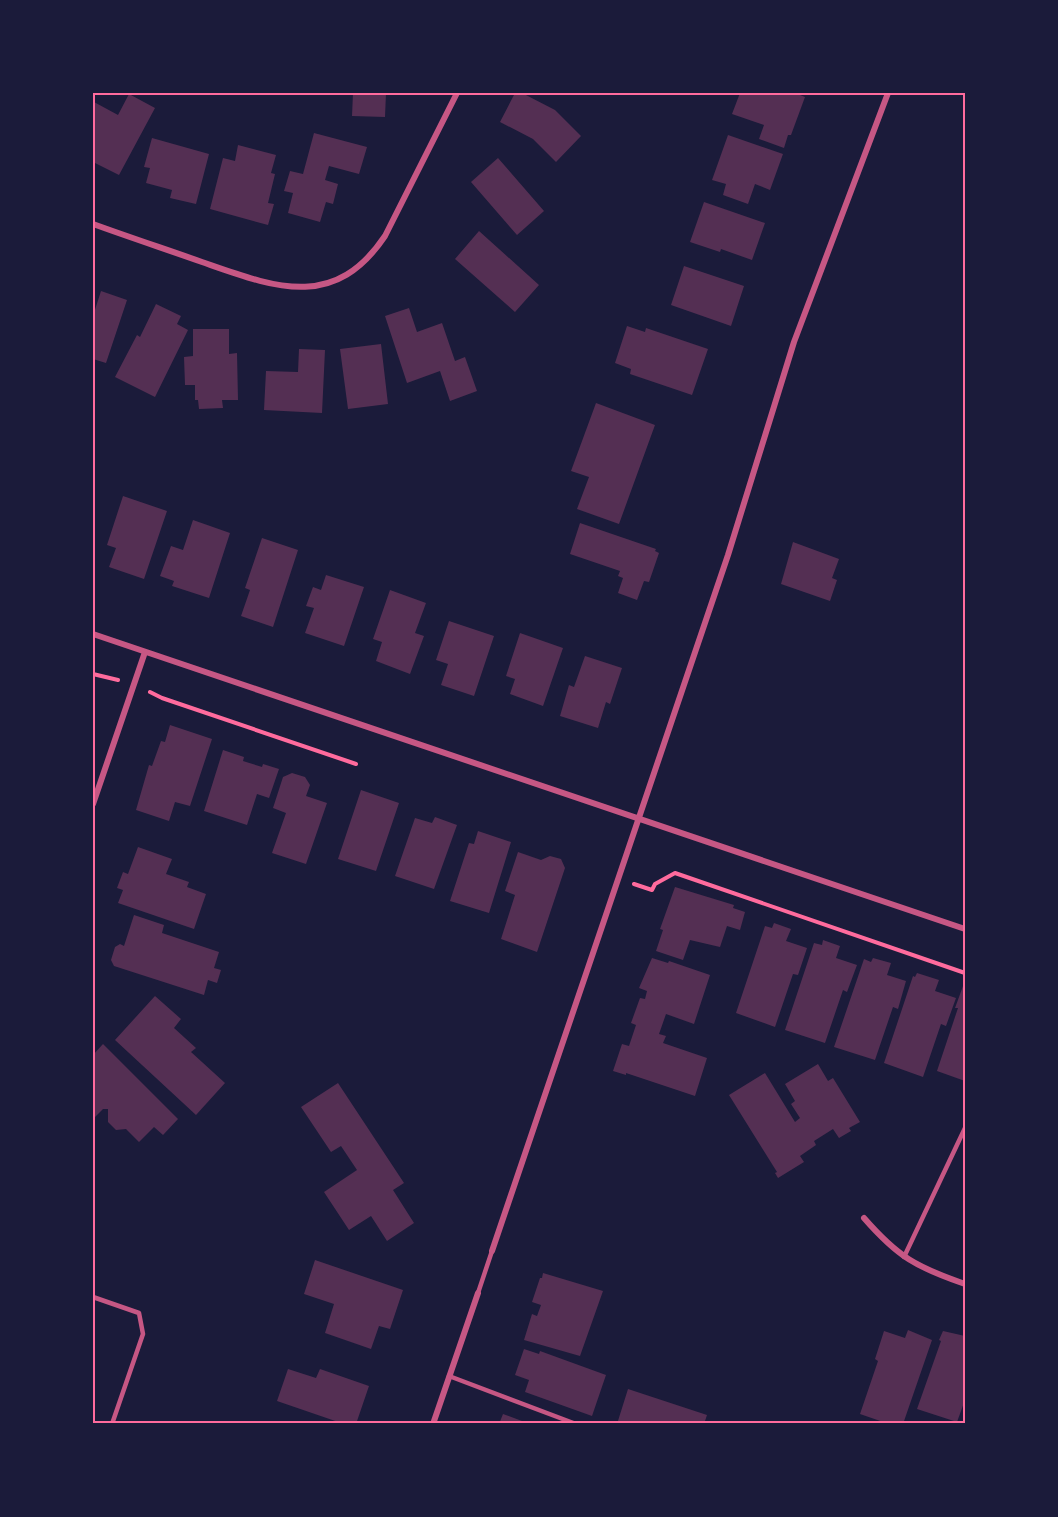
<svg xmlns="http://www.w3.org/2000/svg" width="1058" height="1517" viewBox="0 0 1058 1517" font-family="'Source Sans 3',sans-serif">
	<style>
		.building { fill: #542f53 }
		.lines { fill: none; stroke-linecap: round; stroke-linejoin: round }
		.path { stroke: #ff6b9d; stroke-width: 4 }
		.service { stroke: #c65784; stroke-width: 4.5 }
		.minor { stroke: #c65784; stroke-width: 6 }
		.neatline { fill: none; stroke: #ff6b9d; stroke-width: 2 }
	</style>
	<rect width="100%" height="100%" fill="#1b1b3a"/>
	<!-- building -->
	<path class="building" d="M353,93h33l-1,24 -33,-1z
		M515,93h7l33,17 26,26 -25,26 -23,-23 -33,-17z
		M740,93h55l10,4 -14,38h-3l-4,13 -25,-9 5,-14 -32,-11z
		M129,94l26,14 -36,67 -26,-13v-58l1,-2 24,13z
		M314,133l53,14 -8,27 -30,-8 -4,14 13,4 -5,20 -7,-2 -6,20 -32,-9 5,-20 -9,-2 6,-20 13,3z
		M728,135l55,19 -13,36 -15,-6 -7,20 -25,-9 3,-11 -14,-4z
		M152,138l57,16 -13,50 -26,-6 2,-8 -26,-7 4,-15 -6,-1z
		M238,145l38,10 -5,18 4,1 -7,29 6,1 -6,21 -58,-16 13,-51 12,3z
		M498,158l46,53 -27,24 -46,-53z
		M704,202l61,21 -13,37 -31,-11 -1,3 -30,-10z
		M479,231l60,54 -24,27 -60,-53z
		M684,266l60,20 -13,40 -60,-21z
		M101,291l26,9 -21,63 -13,-4v-43z
		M156,304l25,12 -4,8 11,6 -33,67 -40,-20 22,-42 3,2z
		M409,308l8,24 25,-9 13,38 10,-4 12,34 -27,10 -10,-30 -33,12 -22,-67z
		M627,326l18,6 1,-4 62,21 -16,46 -62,-21 1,-5 -16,-6z
		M193,329h36v25l8,-1 1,47h-16l1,8 -24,1 -1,-9h-3v-15h-10l-1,-28 9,-1z
		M381,344l7,60 -40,5 -8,-60z
		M299,349l26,1 -3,63 -58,-3 2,-39 32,1z
		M596,403l59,22 -36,99 -42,-15 12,-32 -18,-6z
		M123,496l44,15 -23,68 -35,-12 7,-19 -9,-3z
		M193,520l37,13 -21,65 -37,-12 2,-5 -14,-5 11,-30 12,4z
		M580,523l76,26 -1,2 4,2 -10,29 -5,-1 -7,19 -19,-7 5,-15 -5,-2 2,-5 -50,-17z
		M262,538l36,12 -25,77 -32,-11 9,-26 -5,-2z
		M793,542l46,17 -7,19 5,2 -7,21 -49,-17z
		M326,575l38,12 -20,59 -39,-13 9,-25 -8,-2 7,-19 8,3z
		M390,590l36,13 -11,30 9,3 -14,38 -34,-13 6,-19 -9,-3z
		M449,621l45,15 -20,60 -33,-11 7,-21 -12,-4z
		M520,633l43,15 -20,58 -33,-12 5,-15 -9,-3z
		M585,656l37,12 -12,36 -4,-2 -8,26 -38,-12 9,-31 5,2z
		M170,725l42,14 -22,67 -15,-4 -6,19 -33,-11 13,-45 3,1 9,-25 4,1z
		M223,750l21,7 -1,4 19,6 1,-3 16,5 -10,29 -12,-4 -10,31 -43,-14z
		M292,773l13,4 5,8 -4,11 21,7 -21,61 -34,-11 14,-40 -13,-5 10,-31z
		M361,790l38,13 -23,68 -38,-12z
		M435,817l22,8 -23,64 -39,-13 20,-58 17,5z
		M478,831l33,11 -22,71 -39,-12 19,-58 5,1z
		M138,847l34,12 -6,15 23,8 -2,5 19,7 -12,35 -76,-26 5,-13 -6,-2 6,-16 5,2z
		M518,852l23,8 9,-4 11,3 4,9 -28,84 -36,-13 14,-44 -10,-4z
		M675,887l59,18 -1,3 12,4 -5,18 -13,-4 -7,21 -30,-7 -7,20 -27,-9 7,-21 -3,-1z
		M134,915l30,10 -2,8 57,19 -5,16 7,2 -4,13 -9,-3 -4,15 -90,-29 -3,-6 4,-13 5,-3 4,2z
		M774,923l17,6 -5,12 21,7 -9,27 -5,-1 -18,53 -39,-14 29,-87 7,2z
		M823,940l17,6 -4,12 21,7 -10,27 -4,-2 -18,53 -40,-13 29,-87 8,2z
		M652,958l16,5 1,-2 41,14 -16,49 -28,-10 -7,20 7,2 -3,7 44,15 -12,38 -69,-23v2l-13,-4 9,-27 7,2 7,-21 -5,-2 9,-25 5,1 2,-8 -8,-3z
		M873,958l18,5 -4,12 19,6 -8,28 -5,-2 -18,53 -41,-13 30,-88 7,3z
		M917,973l22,7 -4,11 21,7 -10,28 -5,-2 -18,53 -39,-14 29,-87 2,1z
		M963,986l2,1v94l-28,-10 21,-63h-3z
		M155,996l26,23 -7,9 22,20 -5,4 34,31 -29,32 -81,-75z
		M103,1044l75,75 -15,16 -9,-8 -15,15 -13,-13 -10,1 -8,-8v-13h-5l-10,10v-64z
		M818,1064l10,17 5,-3 27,44 -11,6 2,3 -12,7 -6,-9 -19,12 2,4 -16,11 4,6 -26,16 -3,-5 2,-1 -48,-77 36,-22 30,49 5,-4 -9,-14 4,-3 -10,-17z
		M338,1083l66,100 -11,7 21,33 -27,18 -16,-25 -22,14 -25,-38 33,-22 -16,-24 -10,6 -30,-45z
		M315,1260l88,30 -13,39 -11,-3 -8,23 -46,-16 9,-29 -30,-10z
		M543,1273l60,18 -23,65 -56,-16 8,-26 5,2 4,-11 -9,-3 8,-24h2z
		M908,1330l24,10 -29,84h-14l-29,-10 18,-53 -3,-2 9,-28 21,7z
		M943,1331l22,5v64l-8,22 -40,-13 24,-68 -2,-1z
		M524,1349l15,5 1,-3 66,24 -14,41 -67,-24 4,-12 -14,-5z
		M288,1369l28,9 4,-9 49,17 -13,38h-12l-67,-23z
		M628,1389l79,26 -3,9h-87z
		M503,1414l27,10h-31z"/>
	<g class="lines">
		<!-- path -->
		<path class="path" d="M93,674l25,6
			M150,692l12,6 194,66
			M634,884l18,6 3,-6 20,-11 290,100"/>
		<!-- service -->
		<path class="service" d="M904,1257l61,-129
			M478,1293l14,-42
			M93,1297l46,16 4,21 -31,90
			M449,1376l127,48"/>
		<!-- minor -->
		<path class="minor" d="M93,224c36,13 72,25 109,38 72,25 132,50 183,-26l72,-143
			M93,634l872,295
			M93,804l52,-152
			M864,1218c34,39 52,49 101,66
			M492,1251l236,-696 66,-213 94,-249
			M433,1424l45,-131"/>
	</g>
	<!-- border -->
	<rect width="1058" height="1517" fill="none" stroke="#1b1b3a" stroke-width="189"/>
	<rect x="94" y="94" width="870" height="1328" class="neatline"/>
</svg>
